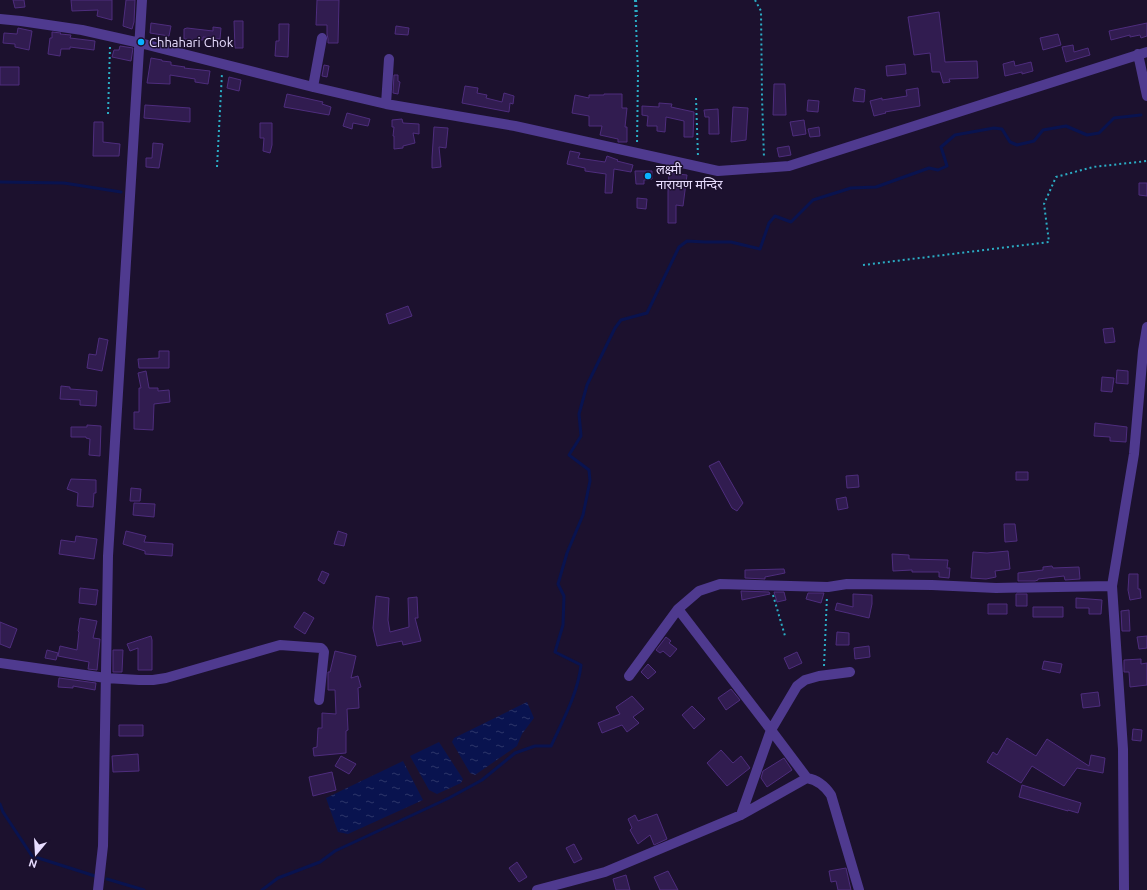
<svg xmlns="http://www.w3.org/2000/svg" width="1147" height="890" viewBox="0 0 1147 890" font-family="Ubuntu,'Noto Sans Devanagari',sans-serif">
	<style>
		.water { fill: url(#water-ripples) }
		.lines { fill: none; stroke-linecap: round; stroke-linejoin: round }
		.stream { stroke: #09134f; stroke-width: 3 }
		.building { fill: #311c50; stroke: #4e2d7d }
		.path { stroke: #2badc5; stroke-width: 2; stroke-dasharray: 2 3; stroke-linecap: butt }
		.minor { stroke: #4f3a8f; stroke-width: 10 }
		.poi-dot { fill: #09b1ff; stroke: #1c112e; stroke-width: 1.5 }
		.labels { text-anchor: middle; dominant-baseline: central; stroke-width: 3; stroke-linejoin: round; paint-order: stroke }
		.poi-label { font-size: 13px; fill: #e8ddff; stroke: #1c112e; text-anchor: start }
	</style>
	<defs>
		<pattern id="water-ripples" width="26" height="14" patternUnits="userSpaceOnUse"><rect width="26" height="14" fill="#09134f"/><path d="M2 4q2-2 4 0t4 0M15 11q2-2 4 0t4 0" fill="none" stroke="#2d3569"/></pattern>
	</defs>
	<rect width="100%" height="100%" fill="#1c112e"/>
	<!-- water -->
	<path class="water" d="M527,702l7,16 -12,16 -5,12 -42,29 -5,-2 -18,-31 2,-4z
		M439,742l24,37 -2,4 -24,11 -8,-4 -19,-34z
		M403,761l20,39 -75,34 -10,-2 -12,-34z"/>
	<g class="lines">
		<!-- stream -->
		<path class="stream" d="M0,182l64,1 57,9
			M0,804l3,8 29,44 63,20
			M107,879l37,11
			M262,890l16,-12 42,-16 15,-11 114,-53 33,-18 33,-27 20,-7h16c12,-26 27,-53 30,-81l-26,-13 8,-27 1,-29 -6,-12 9,-31 16,-38 7,-34 -1,-11 -20,-15 12,-19 -2,-22 8,-29 28,-57 6,-8 26,-7 32,-66 8,-6 18,1h26l29,7 9,-26 6,-7 16,6 22,-22 38,-12 25,-1 53,-19 9,2 9,-4 -6,-19 14,-12 39,-7 8,1 8,13 7,3 17,-4 9,-11 23,-4 21,9 12,-2 15,-15 27,-3"/>
	</g>
	<!-- building -->
	<path class="building" d="M13,0h11l1,7 -10,1z
		M71,0h41v20l-15,-4 1,-6 -26,1z
		M126,0h9l-1,22 -2,7 -9,-3z
		M317,0h22l-1,43h-10v-4l-1,-5v-9h-11z
		M939,12l6,50 32,-1 1,17 -29,1 1,3 -7,1 -3,-11h-8l-2,-19 -16,2 -6,-38z
		M234,21h9v27h-8z
		M151,23l20,3 -2,10 -19,-3z
		M1147,23v13l-6,2 -1,-3 -10,2v-2l-19,5 -2,-9z
		M279,24h10l-1,33 -13,-1 1,-15h3z
		M396,26l13,2 -1,7 -13,-1z
		M213,27l8,1 -1,11 -17,-2v3l-19,-1v-10l3,-1 26,3z
		M18,28l14,3 -3,19 -14,-3v-3l-12,-1 1,-10 13,1z
		M52,32l9,1 -1,1 11,1 -1,3 25,3 -1,9 -24,-3v2h-9l-1,7 -12,-2 2,-16h2z
		M1058,34l3,11 -18,5 -3,-12z
		M1073,45l1,7 14,-4 2,7 -24,7 -4,-15z
		M120,46l13,2 -2,13 -19,-4 2,-7h5z
		M151,58l11,2v1l9,1v3l14,2 -1,1 26,3 -2,13 -13,-2v-3l-25,-4v9l-23,-1z
		M1014,61l1,5 16,-4 2,9 -11,3v-2l-17,4 -2,-12z
		M905,64l1,10 -19,2 -1,-10z
		M324,65l5,1 -2,11 -5,-1z
		M0,67h19v18h-19z
		M394,75h4v6l2,1 -2,12 -5,-1z
		M229,77l12,3 -2,11 -12,-3z
		M774,84h11l1,31h-13z
		M465,86l13,2 -1,5 10,2 -1,3 16,4 2,-9 10,3 -1,8 -3,-1 -1,9 -47,-9z
		M855,88l10,2 -1,12 -11,-1z
		M918,88l2,18 -35,6 1,1 -12,3 -4,-15 12,-3v2l25,-4 -1,-6z
		M287,94l36,8 -1,2 9,3 -2,8 -45,-8z
		M604,94h18v14h5l-2,19h2v15h-9v-3l-18,-4 2,-9h-13v-10l-17,-3 3,-18 14,3v-3h15z
		M808,100l11,1 -1,11 -11,-1z
		M659,103l13,1 -1,3 23,5 -1,25h-9v-16l-18,-4 -1,15 -8,-1v-5h-10l1,-10 -6,-1v-9l17,1z
		M145,105l45,3v14l-46,-4z
		M733,107l15,1 -2,32 -15,2z
		M718,109l1,25h-10v-17h-4l-1,-7z
		M347,113l23,6 -2,7 -15,-3 -1,6 -9,-3z
		M402,119l1,4 16,1v10l-6,-1 2,10 -12,3v2l-9,1v-13h-1l1,-9h-2v-7z
		M804,120l2,14 -13,2 -3,-14z
		M94,122h9v20l17,2 -1,12h-26z
		M260,123h12v22l-2,8 -7,-2 1,-13h-4z
		M434,127l14,1 -2,20 -7,-1 2,20 -9,1v-10z
		M819,127l1,9 -10,1 -2,-8z
		M153,143l10,1 -4,24 -13,-1v-9h6z
		M789,146l2,9 -12,2 -2,-9z
		M570,151l10,2 -2,5 27,4 2,-6 11,4 -1,1 16,4 -2,7 -17,-3 -2,24h-7l1,-19 -21,-3v-3l-18,-4z
		M635,171h17v8l-8,1v4h-8z
		M669,173l18,2 -4,31 -7,-1v18h-8v-31z
		M1139,183h8v13l-8,-1z
		M637,198l10,1 -1,10 -9,-1z
		M408,306l4,10 -23,8 -3,-10z
		M1113,328l2,14 -10,1 -2,-14z
		M99,338l9,2 -6,31 -15,-3 2,-14 7,1z
		M159,351h10v17h-30l-1,-9 21,-1z
		M1117,370l11,1v13l-12,-1z
		M146,371l3,17h9v3l11,-1 1,12 -16,2 -1,26 -19,-1v-17h5v-24h2l-3,-15z
		M1102,377l12,1 -2,14 -11,-1z
		M61,386l9,1v2l27,2 -1,15 -16,-1v-5l-20,-1z
		M1095,423l32,4 -1,15 -16,-1v-4l-16,-1z
		M87,425l14,1 -1,30 -11,-1 1,-16 -4,-1v-1h-15v-10h16z
		M719,461l24,42 -6,8 -5,-3 -23,-42z
		M1016,472h12v8h-12z
		M858,475l1,12 -12,1 -1,-12z
		M71,479l25,1v13h-2l-1,14 -16,-1 1,-13 -11,-4z
		M131,488l10,1 -1,12h-10z
		M846,497l2,11 -10,2 -2,-11z
		M134,503l21,1 -1,13 -21,-2z
		M1004,524h11l2,17 -12,1z
		M126,531l20,5 -2,6 29,2 -1,12 -27,-2v-3l-22,-7z
		M338,531l9,3 -3,12 -10,-2z
		M76,536l21,3 -3,20 -35,-5 2,-14 14,2z
		M1008,551l2,18 -15,2 1,6 -10,2 -15,-1 2,-26 14,1z
		M892,554l17,1v4l39,1 -1,8h3l-1,10 -10,-1v-5h-27v-2l-19,1z
		M1052,566l1,2 26,-1 1,12 -15,1 -1,-4 -26,3v1l-3,1h-17v-8l25,-3v-3z
		M784,569l1,4 -20,4v2l-20,-1v-8z
		M322,571l7,3 -5,10 -6,-4z
		M1129,574h9v15h2l1,9 -11,2 -2,-10z
		M80,588l18,2 -2,15 -17,-2z
		M741,591l28,1 1,2 -28,6z
		M774,592h10l2,8 -9,2z
		M808,593h16l-3,10 -15,-4z
		M853,594l19,1v9l-3,14 -34,-8 2,-7 16,4z
		M1016,594h11v12h-11z
		M376,596l13,2 -1,22 2,12 19,-5 -1,-29 9,-1 1,21h-3l6,23 -18,4 -1,-4 -25,5 -4,-18z
		M1076,598l26,2 -1,14h-12v-6h-13z
		M988,604h19v10h-19z
		M1033,607h30v10h-30z
		M1129,610l1,21h-8l-1,-20z
		M304,612l10,6 -9,16 -11,-7z
		M80,618l17,3 -4,17 7,1 -3,31 -9,-1 1,-7 -31,-6 2,-10 17,4 2,-18 -1,-1z
		M0,622l17,7 -7,19 -10,-4z
		M837,632l12,1v12h-13z
		M151,636l1,4v30h-14v-22l-8,3 -3,-7z
		M1147,636v12l-8,1 -2,-12z
		M666,637l5,4 -2,2 8,6 -7,8 -7,-6 -3,2 -4,-3z
		M869,646l1,11 -15,2 -1,-11z
		M47,650l11,3 -2,7 -11,-2z
		M113,650h10l-1,22h-9z
		M335,651l21,5 -5,22 7,-2 3,11 -3,1 1,20 -12,1 1,21 -2,1v22l-32,3 -1,-8 4,-1 1,-19h4v-15l14,1 -1,-24h-7v-18h2z
		M797,652l5,11 -13,6 -5,-11z
		M1141,659v5l6,-1v22l-17,2 -1,-15h-5v-12z
		M1044,661l18,3 -2,9 -18,-4z
		M648,664l8,8 -8,7 -7,-7z
		M59,678l37,5 -1,7 -22,-4v2l-15,-1z
		M731,689l9,11 -14,10 -8,-12z
		M1098,692l2,14 -17,2 -2,-14z
		M632,696l12,13 -11,8 6,6 -12,9 -5,-7 -20,8 -4,-10 22,-9 -4,-7z
		M692,706l13,13 -11,10 -12,-14z
		M119,725h24v11h-24z
		M1133,729l9,1 -1,11 -9,-1z
		M1007,738l29,18 11,-17 42,27 2,-11 14,3 -2,15 -26,-5 -13,18 -32,-20 -11,17 -34,-21 6,-10 4,3z
		M721,750l12,13 8,-7 9,12 -23,18 -20,-23z
		M138,754l1,17 -26,1 -1,-16z
		M341,756l15,8 -7,10 -14,-8z
		M784,758l8,12 -25,17 -6,-9 2,-7z
		M332,772l4,18 -23,6 -4,-19z
		M1022,785l59,18 -3,10 -10,-3v1l-49,-14z
		M657,814l10,25 -13,6 -4,-10 -12,9 -8,-14 2,-2 -4,-9 7,-4 3,6z
		M574,844l8,15 -8,4 -8,-15z
		M517,862l10,15 -8,5 -10,-14z
		M846,868l5,22h-13l-2,-9 -5,1 -2,-11z
		M668,871l10,19h-18l-6,-13z
		M626,875l4,15h-14l-3,-11z"/>
	<g class="lines">
		<!-- path -->
		<path class="path" d="M635,0l3,72 -1,73
			M636,0l1,16
			M755,0l6,11 1,86 2,61
			M696,98l2,59
			M108,114l2,-68
			M217,167l5,-94
			M863,265l186,-23 -5,-38 12,-27 37,-10 54,-6
			M773,595l12,41
			M824,666l3,-70"/>
		<!-- minor -->
		<path class="minor" d="M0,19l21,2 61,9 58,13 173,44 73,17 129,22 203,45 71,-5 358,-114
			M1138,54l9,42
			M313,87l9,-49
			M386,104l3,-45
			M678,609l93,121 36,48c11,2 18,8 24,17l28,95
			M0,663l106,15 33,2h14l13,-2 114,-33 41,3 2,2 1,2 -5,48
			M629,676l49,-67 21,-18 21,-7 108,3 19,-3 85,1 64,3 116,-2
			M741,815l30,-85 26,-44 8,-6 14,-4 31,-4
			M98,890l5,-44 5,-290 34,-556
			M537,890l68,-18 136,-57 66,-37
			M1124,890l-1,-141 -11,-163 22,-132 9,-103 4,-24"/>
	</g>
	<!-- markers -->
	<g class="poi-dot">
		<circle cx="141" cy="42" r="4"/>
		<circle cx="648" cy="176" r="4"/>
	</g>
	<g class="labels">
		<!-- poi labels -->
		<g class="poi-label">
			<text x="149" y="42">Chhahari Chok</text>
			<text x="656" y="169">लक्ष्मी<tspan x="656" dy="15">नारायण मन्दिर</tspan></text>
		</g>
	</g>
	<!-- north arrow -->
	<g transform="translate(36 854) rotate(198)" stroke="#1c112e" stroke-width="3" paint-order="stroke">
	<path d="M0-3L7 15L0 10L-7 15Z" fill="#e8ddff"/>
	<text y="-6" font-size="11" font-weight="bold" text-anchor="middle" fill="#e8ddff">N</text>
	</g>
</svg>
